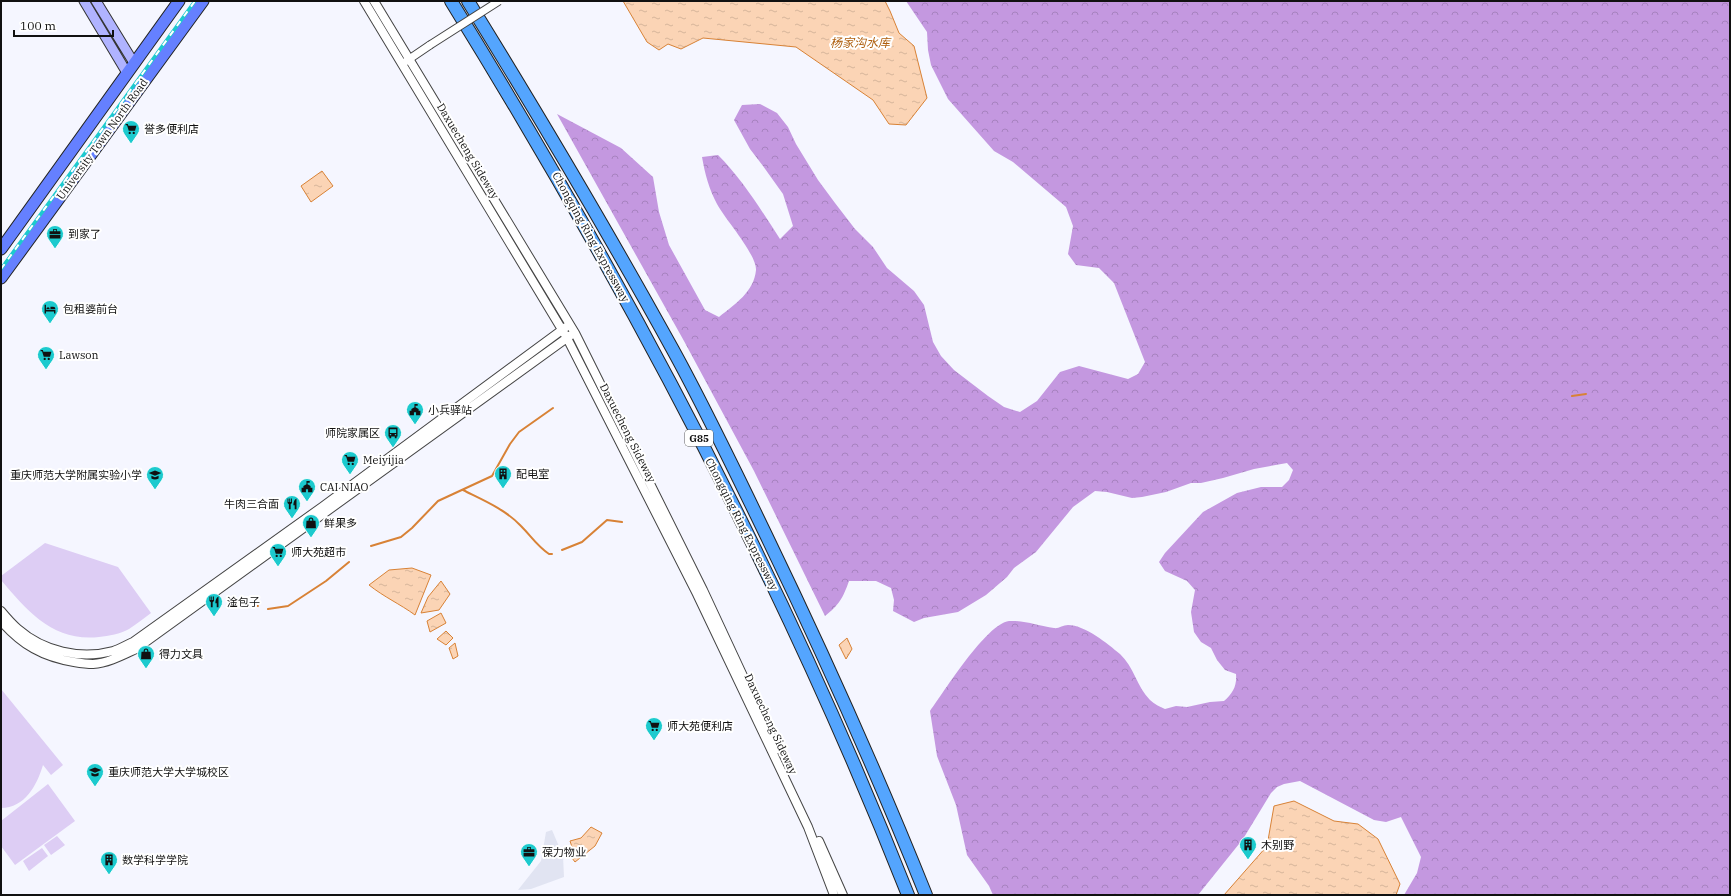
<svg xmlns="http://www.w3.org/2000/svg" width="1731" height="896" viewBox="0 0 1731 896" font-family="'IBM Plex Serif','Noto Sans SC',serif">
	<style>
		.forest { fill: url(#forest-crowns) }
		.pitch { fill: #ddcdf4 }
		.plaza { fill: #e1e4f2 }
		.water { fill: url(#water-ripples); stroke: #d88236 }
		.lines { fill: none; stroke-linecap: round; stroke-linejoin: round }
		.stream { stroke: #d88236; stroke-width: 2 }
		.minor-casing { stroke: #444; stroke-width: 9 }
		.tertiary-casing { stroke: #444; stroke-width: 10 }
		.secondary-casing { stroke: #333; stroke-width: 11 }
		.primary-casing { stroke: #222; stroke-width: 13 }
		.motorway-casing { stroke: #222; stroke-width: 14 }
		.minor { stroke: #fff; stroke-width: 7 }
		.tertiary { stroke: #fff; stroke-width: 8 }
		.secondary { stroke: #b0b3ff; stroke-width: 9 }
		.primary { stroke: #6580ff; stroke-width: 11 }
		.motorway { stroke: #54a5fe; stroke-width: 12 }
		.rail-casing { stroke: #1ccace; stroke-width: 3.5 }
		.rail { stroke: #fff; stroke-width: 2; stroke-dasharray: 6; stroke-linecap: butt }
		.minor-bridge-casing { stroke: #444; stroke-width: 9; stroke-linecap: butt }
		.minor-bridge { stroke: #fff; stroke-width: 7 }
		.labels { text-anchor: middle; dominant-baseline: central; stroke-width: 4; stroke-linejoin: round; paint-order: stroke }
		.shield { fill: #fff; stroke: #585858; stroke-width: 1 }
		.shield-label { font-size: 10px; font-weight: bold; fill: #111 }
		.poi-label { font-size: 11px; fill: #111; stroke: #fff; text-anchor: start }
		.street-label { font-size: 11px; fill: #111; stroke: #fff }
		.water-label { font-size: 12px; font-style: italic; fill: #af5f0e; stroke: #fff }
	</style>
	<defs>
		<pattern id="forest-crowns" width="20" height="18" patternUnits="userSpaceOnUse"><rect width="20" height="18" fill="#c498e0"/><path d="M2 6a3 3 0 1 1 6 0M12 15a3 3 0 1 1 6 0" fill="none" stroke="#a782bf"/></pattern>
		<pattern id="water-ripples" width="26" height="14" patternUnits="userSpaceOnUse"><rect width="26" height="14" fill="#fbd4b5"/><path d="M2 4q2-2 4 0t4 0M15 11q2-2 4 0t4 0" fill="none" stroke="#d6b59b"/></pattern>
	</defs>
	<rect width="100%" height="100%" fill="#f5f6ff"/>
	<!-- forest -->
	<path class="forest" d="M906,1h824v894h-326l13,-22 4,-16 -20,-40 -15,5 -12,-2 -74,-39 -16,3 -7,3 -6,6 -28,46 -45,56h-205l-4,-9 -22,-31 -11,-50 -19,-49 -7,-45c14,-19 56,-87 79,-90 15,-1 30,5 45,7 4,1 9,-3 14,-3 17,0 40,19 52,29 14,13 17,33 30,46 4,4 10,7 15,9l11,-3 11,1 23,-5 14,-1c9,-8 13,-15 12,-27l-11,-4 -8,-10 -6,-12 -10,-6 -7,-10 -3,-20 4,-22 -8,-9 -22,-10 -6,-9 6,-9 38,-41 34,-19 24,-6h21l7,-7 4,-10 -6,-7 -33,6 -31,9 -22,5h-10l-25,9 -24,5 -10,1 -25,-6 -12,-1 -22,16 -37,45 -22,16 -7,9 -21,18 -28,17 -34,6 -10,4 -21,-11 1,-11 -3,-12 -15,-7h-27c-6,17 -10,24 -24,35l-71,-145 -70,-130 -127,-227 64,34 32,29 6,35 10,33 36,65 14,7c16,-13 35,-25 37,-47 1,-15 -31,-51 -39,-66 -8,-15 -12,-30 -15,-47l16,-2c25,25 43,55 62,84l13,-13 -10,-32 -20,-28 -13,-17 -16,-29 8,-15 18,-1 17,9 11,14 8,17 22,36 17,23 20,26 18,18 14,21 27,23 10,14 9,37 8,14 13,14 34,26 16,11 16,5 17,-11 23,-29 19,-6 49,13 10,-5 7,-12 -31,-79 -15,-15 -23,-3 -8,-11 5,-28 -7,-19 -53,-45 -19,-11 -46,-52 -17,-34 -3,-15 -1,-18z"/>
	<!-- pitch -->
	<path class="pitch" d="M45,543l73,24 33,46c-7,5 -14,11 -22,16 -9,5 -20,7 -30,8 -45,5 -71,-25 -98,-57v-4z
		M1,689l62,76 -12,10 -8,-10c-6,20 -18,43 -42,43z
		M48,784l27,37 -60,44 -14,-19v-25z
		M57,836l8,9 -14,10 -7,-10z
		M42,848l6,8 -19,15 -6,-10z"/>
	<!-- plaza -->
	<path class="plaza" d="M552,830l11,26 1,21 -33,12 -13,1 23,-29 5,-29z"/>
	<!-- water -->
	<path class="water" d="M623,1h262l5,10 9,22 15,13 13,52 -21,27 -17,-1 -16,-24 -77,-53 -93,-9 -22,11 -13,-5 -9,6 -12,-8z
		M322,171l11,15 -22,16 -10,-16z
		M412,568l19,7 -16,40c-15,-11 -31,-18 -46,-30l20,-15z
		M441,581l9,13 -11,16 -18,3 7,-16z
		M441,613l5,10 -16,9 -3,-11z
		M446,631l7,7 -7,7 -9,-6z
		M847,638l5,11 -6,10 -7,-14z
		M455,643l3,13 -5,3 -4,-11z
		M1294,801l40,20 24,3 20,15 22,45 -4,11h-172l43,-49 7,-40z
		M591,827l11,6 -7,13 -20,16 -3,-4v-11l-2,-6 11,-3z"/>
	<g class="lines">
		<!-- stream -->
		<path class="stream" d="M1572,396l14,-2
			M463,490c20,10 42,19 58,36 10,10 16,20 28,28h3
			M371,546l30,-9 11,-9 26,-27 54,-25 18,-32 9,-12 34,-24
			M562,550l20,-8 25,-22 15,2
			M236,606h22
			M268,609l20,-3 38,-25 23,-19"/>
		<defs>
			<path id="minor" d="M405,62l25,-17"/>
			<path id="tertiary" d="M364,1l203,337 130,256 111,233 26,68
				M374,1l201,332 128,257 74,159
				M1,611c5,6 11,13 17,18 25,22 62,31 95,22 7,-2 13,-6 20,-9l189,-135 244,-180
				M1,621c21,24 42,36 73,41 6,1 13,2 19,2 15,-1 30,-9 43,-15l435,-314
				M819,841l24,54"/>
			<path id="secondary" d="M84,1l43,72
				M96,1l38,62"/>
			<path id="primary" d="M1,249l178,-248
				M1,278l202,-277"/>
			<path id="motorway" d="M451,1c176,285 334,582 457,894
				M468,1c71,115 140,231 205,349 33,60 63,123 93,185 57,118 111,238 160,360"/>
		</defs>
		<!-- minor casing -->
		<use href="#minor" class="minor-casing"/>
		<!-- tertiary casing -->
		<use href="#tertiary" class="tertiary-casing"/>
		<!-- secondary casing -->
		<use href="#secondary" class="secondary-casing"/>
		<!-- primary casing -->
		<use href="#primary" class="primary-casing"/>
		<!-- motorway casing -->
		<use href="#motorway" class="motorway-casing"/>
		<!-- minor -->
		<use href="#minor" class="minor"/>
		<!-- tertiary -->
		<use href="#tertiary" class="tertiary"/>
		<!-- secondary -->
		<use href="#secondary" class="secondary"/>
		<!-- primary -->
		<use href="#primary" class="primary"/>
		<!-- motorway -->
		<use href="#motorway" class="motorway"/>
		<defs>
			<path id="rail" d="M1,269l194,-268"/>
		</defs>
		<!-- rail casing -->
		<use href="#rail" class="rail-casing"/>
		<!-- rail -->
		<use href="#rail" class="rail"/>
		<defs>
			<path id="minor-bridge" d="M430,45l69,-44"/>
		</defs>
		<!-- minor-bridge casing -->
		<use href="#minor-bridge" class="minor-bridge-casing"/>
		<!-- minor-bridge -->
		<use href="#minor-bridge" class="minor-bridge"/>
	</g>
	<!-- icons -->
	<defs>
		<symbol id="supermarket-pin" viewBox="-11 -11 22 30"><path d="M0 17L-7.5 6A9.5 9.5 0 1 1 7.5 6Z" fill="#1ccace" stroke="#fff"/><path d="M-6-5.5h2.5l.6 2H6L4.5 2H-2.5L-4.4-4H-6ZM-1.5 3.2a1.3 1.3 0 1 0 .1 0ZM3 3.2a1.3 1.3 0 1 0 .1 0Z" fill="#111"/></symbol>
		<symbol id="office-pin" viewBox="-11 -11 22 30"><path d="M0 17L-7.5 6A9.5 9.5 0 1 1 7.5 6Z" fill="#1ccace" stroke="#fff"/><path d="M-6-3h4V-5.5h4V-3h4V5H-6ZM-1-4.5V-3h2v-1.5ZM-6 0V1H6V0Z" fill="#111"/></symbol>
		<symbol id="hotel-pin" viewBox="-11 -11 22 30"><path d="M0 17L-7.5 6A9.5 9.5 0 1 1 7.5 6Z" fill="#1ccace" stroke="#fff"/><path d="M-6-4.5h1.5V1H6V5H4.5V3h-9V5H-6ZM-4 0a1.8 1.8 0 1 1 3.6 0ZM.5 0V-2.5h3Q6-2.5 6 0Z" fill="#111"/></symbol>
		<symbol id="civic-pin" viewBox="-11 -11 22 30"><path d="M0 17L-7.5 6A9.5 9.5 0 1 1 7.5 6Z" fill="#1ccace" stroke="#fff"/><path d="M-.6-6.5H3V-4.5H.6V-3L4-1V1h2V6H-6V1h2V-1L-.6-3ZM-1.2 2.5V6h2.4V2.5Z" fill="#111"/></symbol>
		<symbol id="bus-pin" viewBox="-11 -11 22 30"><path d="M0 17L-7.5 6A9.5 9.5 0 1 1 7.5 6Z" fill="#1ccace" stroke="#fff"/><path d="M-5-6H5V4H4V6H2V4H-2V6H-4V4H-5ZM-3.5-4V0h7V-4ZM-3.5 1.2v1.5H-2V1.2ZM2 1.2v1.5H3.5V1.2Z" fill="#111"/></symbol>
		<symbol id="building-pin" viewBox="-11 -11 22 30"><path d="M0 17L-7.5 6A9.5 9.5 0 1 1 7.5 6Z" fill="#1ccace" stroke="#fff"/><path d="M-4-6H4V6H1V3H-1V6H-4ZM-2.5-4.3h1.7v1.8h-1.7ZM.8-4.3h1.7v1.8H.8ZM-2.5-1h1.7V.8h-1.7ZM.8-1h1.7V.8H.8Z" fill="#111"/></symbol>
		<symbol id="school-pin" viewBox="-11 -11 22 30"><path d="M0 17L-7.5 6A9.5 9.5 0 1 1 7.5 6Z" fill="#1ccace" stroke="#fff"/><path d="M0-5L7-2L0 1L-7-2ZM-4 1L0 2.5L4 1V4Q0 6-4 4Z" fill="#111"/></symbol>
		<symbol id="restaurant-pin" viewBox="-11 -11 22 30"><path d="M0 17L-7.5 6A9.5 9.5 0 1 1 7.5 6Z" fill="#1ccace" stroke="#fff"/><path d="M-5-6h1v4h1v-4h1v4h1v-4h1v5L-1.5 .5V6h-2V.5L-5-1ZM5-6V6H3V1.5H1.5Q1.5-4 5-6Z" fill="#111"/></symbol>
		<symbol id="shop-pin" viewBox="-11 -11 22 30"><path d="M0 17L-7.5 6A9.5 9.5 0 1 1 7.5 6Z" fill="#1ccace" stroke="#fff"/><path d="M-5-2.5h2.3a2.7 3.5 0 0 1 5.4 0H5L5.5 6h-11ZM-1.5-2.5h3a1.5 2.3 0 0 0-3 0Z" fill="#111"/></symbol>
		<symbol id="university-pin" viewBox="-11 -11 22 30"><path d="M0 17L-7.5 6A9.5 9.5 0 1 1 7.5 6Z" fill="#1ccace" stroke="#fff"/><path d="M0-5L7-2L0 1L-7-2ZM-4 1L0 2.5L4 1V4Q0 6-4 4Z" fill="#111"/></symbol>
	</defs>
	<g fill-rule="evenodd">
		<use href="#supermarket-pin" x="121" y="119" width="20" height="27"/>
		<use href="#office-pin" x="45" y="224" width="20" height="27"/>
		<use href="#hotel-pin" x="40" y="299" width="20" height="27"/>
		<use href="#supermarket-pin" x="36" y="345" width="20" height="27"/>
		<use href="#civic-pin" x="405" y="400" width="20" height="27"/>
		<use href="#bus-pin" x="383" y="423" width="20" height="27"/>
		<use href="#supermarket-pin" x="340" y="450" width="20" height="27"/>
		<use href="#building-pin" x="493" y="464" width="20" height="27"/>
		<use href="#school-pin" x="145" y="465" width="20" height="27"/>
		<use href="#civic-pin" x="297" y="477" width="20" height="27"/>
		<use href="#restaurant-pin" x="282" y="494" width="20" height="27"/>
		<use href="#shop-pin" x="301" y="513" width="20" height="27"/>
		<use href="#supermarket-pin" x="268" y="542" width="20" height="27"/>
		<use href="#restaurant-pin" x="204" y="592" width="20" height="27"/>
		<use href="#shop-pin" x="136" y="644" width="20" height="27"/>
		<use href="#supermarket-pin" x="644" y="716" width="20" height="27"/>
		<use href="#university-pin" x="85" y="762" width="20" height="27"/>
		<use href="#building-pin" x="1238" y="835" width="20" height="27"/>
		<use href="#office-pin" x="519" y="842" width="20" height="27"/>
		<use href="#building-pin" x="99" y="850" width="20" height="27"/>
	</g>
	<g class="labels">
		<!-- shield labels -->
		<rect class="shield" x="685" y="430" width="28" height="16" rx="3"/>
		<g class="shield-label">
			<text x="699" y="438">G85</text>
		</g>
		<!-- poi labels -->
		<g class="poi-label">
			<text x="144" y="129">誉多便利店</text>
			<text x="68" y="234">到家了</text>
			<text x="63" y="309">包租婆前台</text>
			<text x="59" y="355">Lawson</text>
			<text x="428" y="410">小兵驿站</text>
			<text x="380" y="433" text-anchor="end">师院家属区</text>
			<text x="363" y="460">Meiyijia</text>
			<text x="516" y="474">配电室</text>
			<text x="142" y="475" text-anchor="end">重庆师范大学附属实验小学</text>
			<text x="320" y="487">CAI NIAO</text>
			<text x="279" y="504" text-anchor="end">牛肉三合面</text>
			<text x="324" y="523">鲜果多</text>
			<text x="291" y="552">师大苑超市</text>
			<text x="227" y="602">淦包子</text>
			<text x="159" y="654">得力文具</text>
			<text x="667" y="726">师大苑便利店</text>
			<text x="108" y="772">重庆师范大学大学城校区</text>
			<text x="1261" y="845">木别野</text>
			<text x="542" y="852">葆力物业</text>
			<text x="122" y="860">数学科学学院</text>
		</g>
		<!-- street labels -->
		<g class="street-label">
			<text transform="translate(102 139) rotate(-54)">University Town North Road</text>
			<text transform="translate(468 151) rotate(59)">Daxuecheng Sideway</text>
			<text transform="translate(591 237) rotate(61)">Chongqing Ring Expressway</text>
			<text transform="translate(628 433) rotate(63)">Daxuecheng Sideway</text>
			<text transform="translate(742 524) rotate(63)">Chongqing Ring Expressway</text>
			<text transform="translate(771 724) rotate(65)">Daxuecheng Sideway</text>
		</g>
		<!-- water labels -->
		<g class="water-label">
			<text x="860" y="42">杨家沟水库</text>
		</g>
	</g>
	<!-- border -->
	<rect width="1731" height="896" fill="none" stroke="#111111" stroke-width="4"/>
	<!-- scale -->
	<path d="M14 30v6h99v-6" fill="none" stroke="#111111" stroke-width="2"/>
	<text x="20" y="30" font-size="12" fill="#111111" stroke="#ffffff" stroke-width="3" paint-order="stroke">100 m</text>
</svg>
